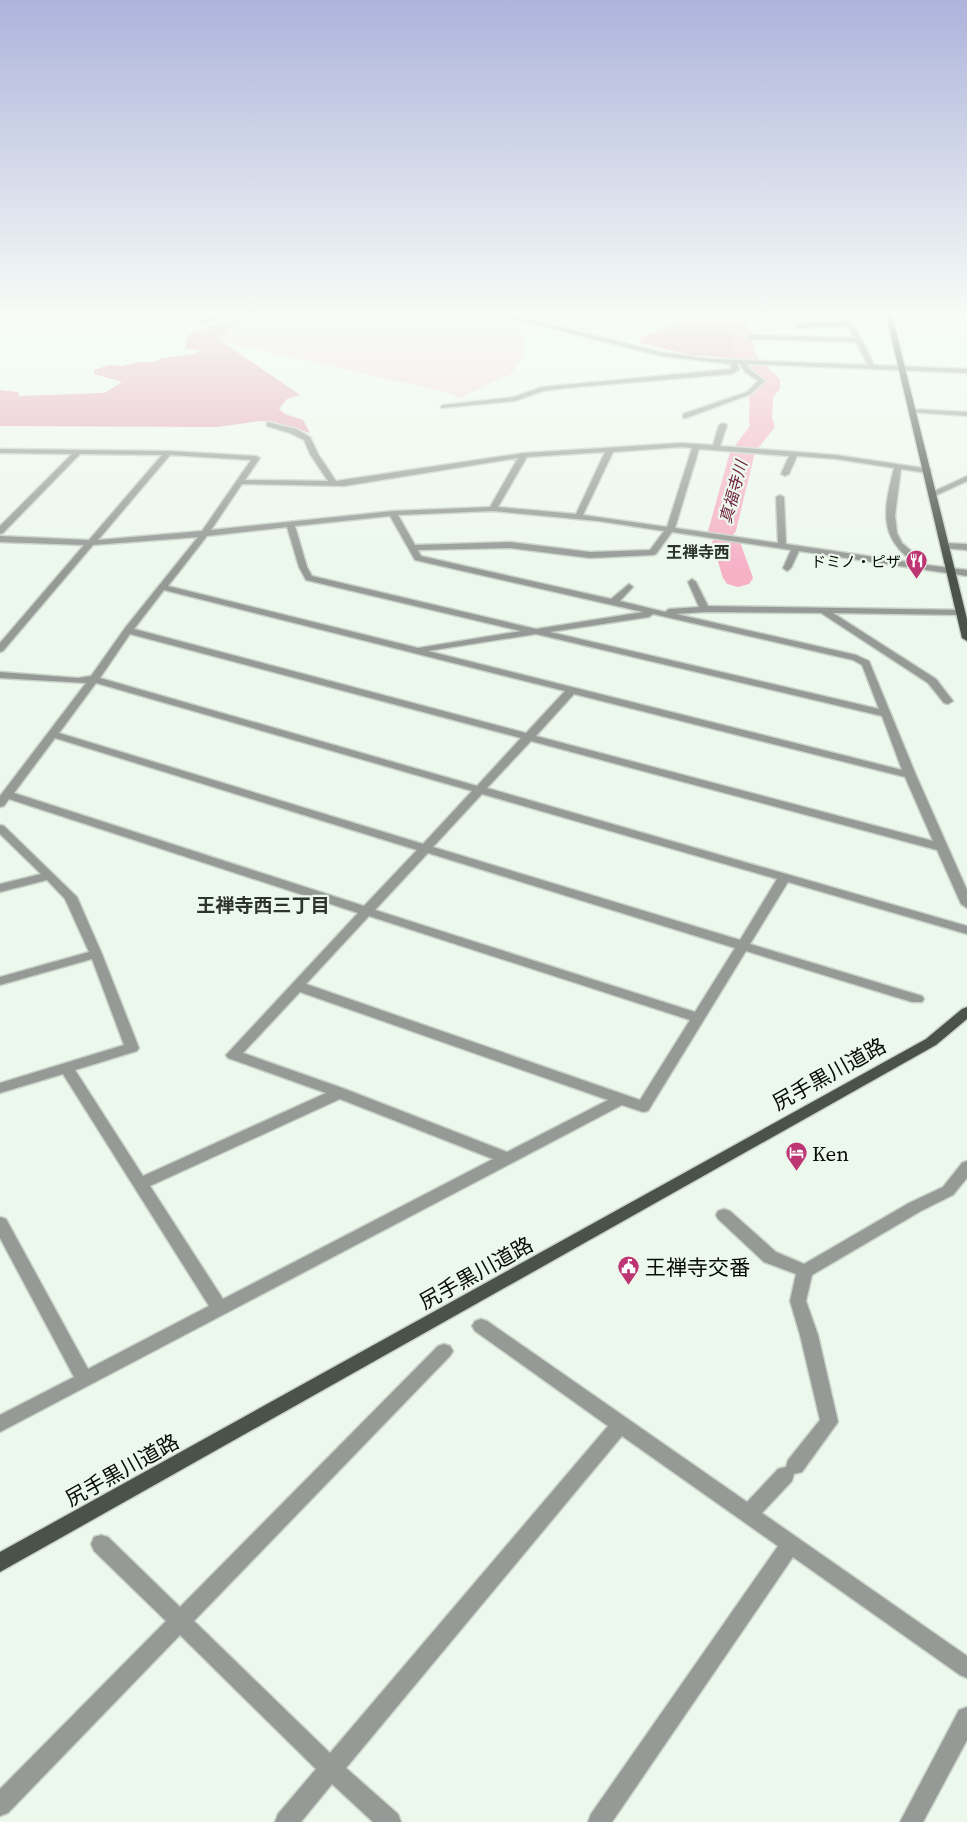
<svg xmlns="http://www.w3.org/2000/svg" width="967" height="1822" viewBox="0 0 967 1822" font-family="'Source Serif 4','Noto Sans JP',serif">
	<style>
		.green { fill: #f9d7e1 }
		.forest { fill: #e8a4bb }
		.lines { fill: none; stroke-linecap: round; stroke-linejoin: round }
		.river { fill: #f6b1c7; fill-rule: evenodd }
		.minor-casing { stroke: #c9d2c9; stroke-width: 3 }
		.major-casing { stroke: #c9d2c9; stroke-width: 3 }
		.minor { fill: #969a96; fill-rule: evenodd }
		.major { fill: #4b524a; fill-rule: evenodd }
		.labels { text-anchor: middle; dominant-baseline: central; stroke-width: 4.5; stroke-linejoin: round; paint-order: stroke }
		.far-poi-label { font-size: 15px; fill: #090d09; stroke: #edf8ed; text-anchor: end }
		.far-water-label { font-size: 16px; font-style: italic; fill: #702243; stroke: #edf8ed }
		.far-quarter-label { font-size: 16px; font-weight: bold; fill: #2c342c; stroke: #edf8ed }
		.neighbourhood-label { font-size: 19px; font-weight: bold; fill: #2c342c; stroke: #edf8ed }
		.near-street-label { font-size: 21px; fill: #090d09; stroke: #edf8ed }
		.near-poi-label { font-size: 21px; fill: #090d09; stroke: #edf8ed; text-anchor: start }
	</style>
	<rect width="100%" height="100%" fill="#edf8ed"/>
	<!-- green -->
	<path class="green" d="M274,315h198l19,4 34,14 -1,24 -12,16 -52,25 -12,-5 -227,-52 2,-8 19,-9 26,-4z"/>
	<!-- forest -->
	<path class="forest" d="M241,315h28c-23,4 -32,7 -49,23l1,3 79,54 -13,4 -8,10 6,5 18,6 7,13 -35,-11 -16,-1 -41,6 -218,-1v-36l18,2 1,4 85,-3 18,-11 -28,-8v-4l15,-5 12,1 18,-4h13l10,-4 34,-4 4,-4 -15,-1 3,-14z
		M689,315h35c7,7 15,13 17,23 2,7 -2,14 3,20l-5,1 -47,-4 -52,-12 1,-5 48,-21z"/>
	<g class="lines">
		<!-- river -->
		<path class="river" d="M718,315h22l12,18 3,20 4,6 -1,2 4,1 18,17v10l-7,8 -1,21 3,9 -20,25 -19,79 -3,4 7,7 13,36 -4,6 -11,3 -11,-3 -4,-6 -11,-36 3,-4 -7,-7 22,-79 20,-26c-3,-10 2,-22 -2,-31l9,-9v-5l-14,-14 1,-2c-15,-4 -9,-23 -14,-34 -2,-6 -8,-10 -12,-16z"/>
		<defs>
			<path id="minor" d="M217,315h11l-27,8 -3,-2z
				M499,315h11l151,37 50,7 157,6 -12,-23 -106,-3 -3,-2 3,-2 104,3 -6,-12 -51,2 -3,-2 3,-2 49,-2 -6,-7h6l16,25 12,25 93,4v4l-220,-9 3,6 15,11 -14,13 -65,24h-3v-4l64,-22 11,-11 -13,-9 -5,-8h-3l2,6 -7,4 -166,14 -23,3 -28,10 -74,7v-2l2,-1 71,-8 28,-10 190,-18 -2,-5 -69,-8z
				M912,409l55,3v4l-57,-4 -2,-1z
				M267,422l29,7 14,8 8,17 18,27 188,-28 157,-10 32,2 6,-20 4,-2 4,2 -7,21 116,9 94,14 1,2 -4,2 -26,-4 -6,46 2,18 5,10 25,22 40,5v6l-168,-25 -8,17 -4,3 -4,-3 8,-18 -119,-18 -16,22 -3,1 -63,3 -80,-10 -92,2 3,6 190,43 18,-15 4,3 -13,14 45,11 4,-3 30,-2 -11,-25 4,-3 4,3 12,24 256,4v4l-3,1 -128,-2 103,66 17,22 -5,3 -4,-1 -16,-20 -107,-70 -116,-1 -29,2 180,41 13,6 47,114 51,115v18l-6,-4 -24,-54 -406,-109 -44,47 480,138v8l-179,-52 -38,62 172,52 2,3 -2,3h-10l-166,-51 -98,160 -5,1 -21,-7 -622,327v-17l74,-38 -74,-139v-21l6,2 82,150 121,-63 -146,-232 -63,19v-10l124,-38 -32,-86 -92,26v-8l89,-25 -24,-53 -18,-19 -47,12v-8l41,-10 -41,-40v-9l4,1 73,71 25,57 37,94 -2,3 -62,19 68,106 183,-83 -98,-35 -2,-3 132,-142 -349,-114 -5,7 -4,1v-11l86,-113 -86,-5v-6l78,6 13,-2 34,-48 73,-91 -105,8 -90,106 -3,1v-9l84,-98 -84,-3v-6l89,4 73,-85 -82,-1 -77,79 -3,1v-8l72,-72 -72,-1v-4l168,2 88,5 4,2 -15,22 83,1 -18,-27 -6,-14 -14,-7 -23,-7zM681,447l11,1 -25,79 -84,-12 30,-63zM699,449l90,7 -8,18 4,2 4,-2 8,-18 39,3 58,9c-10,40 -17,69 21,95l-129,-19 -2,-47 -4,-2 -4,2 2,46 -103,-15zM605,452l-29,62 -78,-7 29,-50zM170,455l81,5 -49,71 -104,9zM518,458l-28,49 -97,4 -182,19 31,-46 102,2zM493,511l105,10 66,10 -14,19 -60,2 -80,-10 -95,3 -17,-30zM390,516l25,44 228,52 -107,17 -224,-53 -5,-9 -12,-41zM287,527l12,40 7,13 215,51 -103,17 -250,-62 39,-50zM164,590l401,101 -39,42 -392,-104zM653,614l200,46 9,5 17,44 -329,-77 99,-15zM130,634l391,104 -44,48 -377,-108zM536,634l346,82 20,54 -474,-119zM96,683l376,108 -49,53 -364,-111zM574,694l331,83 28,64 -397,-105zM55,738l362,112 -53,56 -350,-113zM482,794l295,85 -37,61 -307,-93zM428,853l307,95 -40,64 -320,-102zM369,916l321,104 -50,80 -334,-116zM300,992l308,108 -101,52 -162,-63 -102,-36zM340,1099l153,60 -270,140 -73,-113z
				M967,476v5l-32,15 -7,-2z
				M945,543l22,1v6l-25,-2 -1,-2z
				M967,1161v17l-14,17 -32,16 -109,64 -6,26 12,34 20,87 -36,50 -8,2 -2,7 -30,32 205,143v22l-7,-3 -167,-118 -181,265h-24l3,-8 187,-268 -156,-110 -276,332 52,46 3,8h-28l-41,-38 -31,38h-26l3,-8 38,-45 -136,-134 -172,178 -8,3v-27l166,-168 -72,-70 -3,-7 3,-7 7,-2 7,2 72,70 258,-261 6,-2 6,2 3,5 -3,5 -256,265 136,132 278,-327 -133,-95 -3,-5 3,-5 6,-2 6,2 260,181 31,-33 8,-2 2,-7 32,-40 -20,-85 -10,-34 6,-27 -32,-12 -46,-43 -2,-4 2,-4 6,-2 6,2 46,41 28,12 105,-61 34,-16 19,-24z
				M967,1707v33l-44,82h-23l59,-112z"/>
			<path id="major" d="M886,315h6l75,304v22l-5,-3z
				M967,1007v12l-31,26 -936,527v-20l926,-513 36,-30z"/>
		</defs>
		<!-- minor casing -->
		<use href="#minor" class="minor-casing"/>
		<!-- major casing -->
		<use href="#major" class="major-casing"/>
		<!-- minor -->
		<use href="#minor" class="minor"/>
		<!-- major -->
		<use href="#major" class="major"/>
	</g>
	<!-- sky -->
	<linearGradient id="sky" x2="0" y2="1"><stop stop-color="#adb3db"/><stop offset="0.55" stop-color="#f7fcf7"/><stop offset="1" stop-color="#f7fcf7" stop-opacity="0"/></linearGradient>
	<rect width="967" height="570" fill="url(#sky)"/>
	<!-- icons -->
	<defs>
		<symbol id="restaurant-pin" viewBox="-11 -11 22 30"><path d="M0 17L-7.5 6A9.5 9.5 0 1 1 7.5 6Z" fill="#bd3572" stroke="#edf8ed"/><path d="M-5-6h1v4h1v-4h1v4h1v-4h1v5L-1.5 .5V6h-2V.5L-5-1ZM5-6V6H3V1.5H1.5Q1.5-4 5-6Z" fill="#fff"/></symbol>
		<symbol id="hotel-pin" viewBox="-11 -11 22 30"><path d="M0 17L-7.5 6A9.5 9.5 0 1 1 7.5 6Z" fill="#bd3572" stroke="#edf8ed"/><path d="M-6-4.5h1.5V1H6V5H4.5V3h-9V5H-6ZM-4 0a1.8 1.8 0 1 1 3.6 0ZM.5 0V-2.5h3Q6-2.5 6 0Z" fill="#fff"/></symbol>
		<symbol id="civic-pin" viewBox="-11 -11 22 30"><path d="M0 17L-7.5 6A9.5 9.5 0 1 1 7.5 6Z" fill="#bd3572" stroke="#edf8ed"/><path d="M-.6-6.5H3V-4.5H.6V-3L4-1V1h2V6H-6V1h2V-1L-.6-3ZM-1.2 2.5V6h2.4V2.5Z" fill="#fff"/></symbol>
	</defs>
	<g fill-rule="evenodd">
		<use href="#restaurant-pin" x="904" y="548" width="25" height="34"/>
		<use href="#hotel-pin" x="784" y="1140" width="25" height="34"/>
		<use href="#civic-pin" x="616" y="1254" width="25" height="34"/>
	</g>
	<g class="labels">
		<!-- far-poi labels -->
		<g class="far-poi-label">
			<text x="901" y="561">ドミノ・ピザ</text>
		</g>
		<!-- far-water labels -->
		<g class="far-water-label">
			<text transform="translate(733 492) rotate(-75)">真福寺川</text>
		</g>
		<!-- far-quarter labels -->
		<g class="far-quarter-label">
			<text x="698" y="552">王禅寺西</text>
		</g>
		<!-- neighbourhood labels -->
		<g class="neighbourhood-label">
			<text x="263" y="905">王禅寺西三丁目</text>
		</g>
		<!-- near-street labels -->
		<g class="near-street-label">
			<text transform="translate(829 1074) rotate(-29)">尻手黒川道路</text>
			<text transform="translate(476 1273) rotate(-29)">尻手黒川道路</text>
			<text transform="translate(122 1470) rotate(-29)">尻手黒川道路</text>
		</g>
		<!-- near-poi labels -->
		<g class="near-poi-label">
			<text x="812" y="1153">Ken</text>
			<text x="645" y="1267">王禅寺交番</text>
		</g>
	</g>
</svg>
